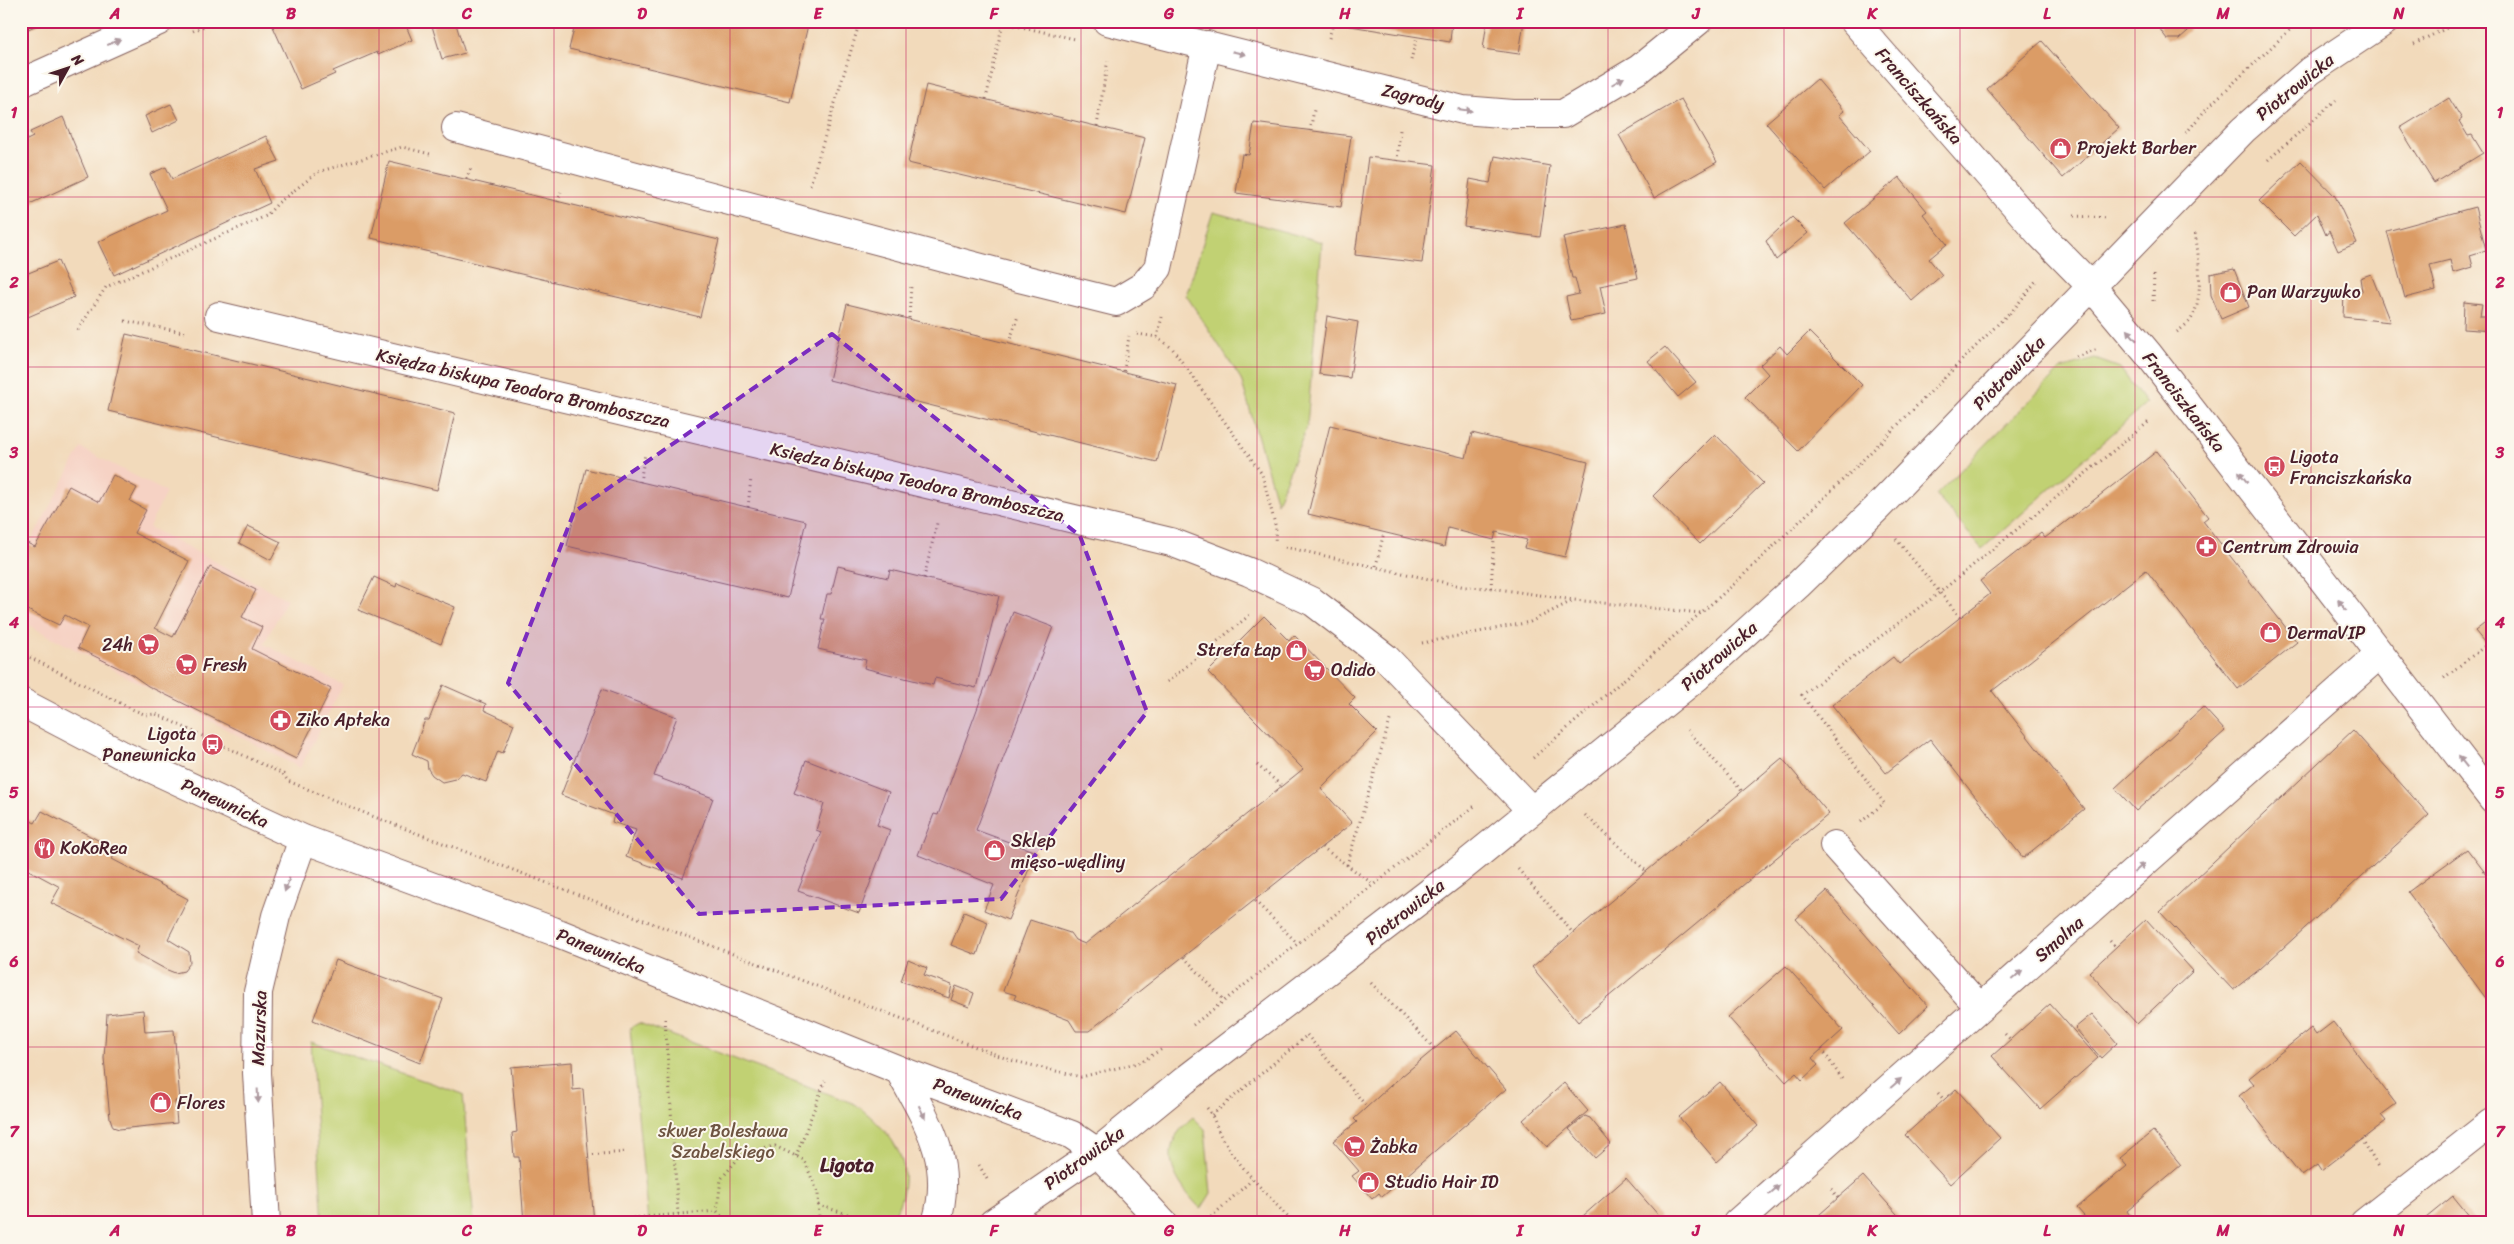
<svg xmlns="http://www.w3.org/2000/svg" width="2514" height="1244" viewBox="0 0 2514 1244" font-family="Sriracha,sans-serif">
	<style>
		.built { fill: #f6d2c4 }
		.green { fill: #c1d173; stroke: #86784f }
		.building { fill: #db9c66 }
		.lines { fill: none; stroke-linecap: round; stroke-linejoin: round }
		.minor-casing { stroke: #85605d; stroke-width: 30 }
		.path { stroke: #85605d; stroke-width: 3; stroke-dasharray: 1 4; stroke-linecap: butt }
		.minor { stroke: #fff; stroke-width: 28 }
		.oneway { fill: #ae9aa0 }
		.marked { fill: #7b2cbf; fill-opacity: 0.2; stroke: #7b2cbf; stroke-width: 4; stroke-dasharray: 10 6; stroke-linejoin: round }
		.grid { fill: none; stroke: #c2185b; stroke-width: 1; stroke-opacity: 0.55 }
		.labels { text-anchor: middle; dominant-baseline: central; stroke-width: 4; stroke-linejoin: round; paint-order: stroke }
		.street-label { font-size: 18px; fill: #4a1f2b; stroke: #fbf7ec }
		.poi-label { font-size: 18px; fill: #4a1f2b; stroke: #fbf7ec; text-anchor: start }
		.park-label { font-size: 18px; fill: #6e5441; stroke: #fbf7ec }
		.quarter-label { font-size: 20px; font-weight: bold; fill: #4a1f2b; stroke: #fbf7ec }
		.neatline { fill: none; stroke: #c2185b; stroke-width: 2 }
		.grid-label { font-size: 16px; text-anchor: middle; font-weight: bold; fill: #c2185b }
	</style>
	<rect width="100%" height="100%" fill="#fbf7ec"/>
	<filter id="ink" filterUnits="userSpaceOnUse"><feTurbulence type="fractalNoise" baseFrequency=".02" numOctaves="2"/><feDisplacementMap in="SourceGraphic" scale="10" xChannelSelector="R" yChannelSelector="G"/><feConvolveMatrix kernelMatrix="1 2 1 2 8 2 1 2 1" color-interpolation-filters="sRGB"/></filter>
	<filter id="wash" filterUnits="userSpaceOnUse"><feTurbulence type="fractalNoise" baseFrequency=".0096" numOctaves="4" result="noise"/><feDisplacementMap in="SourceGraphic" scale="20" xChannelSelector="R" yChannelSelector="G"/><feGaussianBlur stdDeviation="1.12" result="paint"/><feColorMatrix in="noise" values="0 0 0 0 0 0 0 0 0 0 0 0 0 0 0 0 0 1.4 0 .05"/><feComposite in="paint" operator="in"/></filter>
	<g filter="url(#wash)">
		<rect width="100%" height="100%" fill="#f2dabb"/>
		<!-- built -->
		<path class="built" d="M81,448l85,44 -17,35 138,72 -23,45 79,41 -43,83 -279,-147v-85l10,5z"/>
		<!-- green -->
		<path class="green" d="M1213,212l109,30 -15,184 -30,77 -36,-124 -55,-84z
			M2095,359l25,9 26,36 -164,145 -46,-54 125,-126z
			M639,1023l216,81c43,33 66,66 35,119h-242l-18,-195z
			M311,1042l152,52 11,129h-151z
			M1193,1117l12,12 6,64 -10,16c-28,-29 -47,-60 -8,-92z"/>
		<g id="blocks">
			<!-- building -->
			<path class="building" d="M21,21h20l1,2 -21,9z
				M404,21l8,19 -34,15 -1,-3 -44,19 2,3 -34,15 -30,-67z
				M447,21h8l10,32 -23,6 -10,-33z
				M576,21h217l15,4 -18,77 -221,-53z
				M1319,21h133l-2,21z
				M1487,21h37l-5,33 -36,-5z
				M2160,21h31l-3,10 -9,8h-12l-6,-8z
				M2042,41l77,87 -56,50 -76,-89z
				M1817,79l27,32 -5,4 31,36 -45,39 -59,-67z
				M926,85l219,53 -19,76 -218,-51z
				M2449,98l13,21 -3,2 9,15 4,-1 11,18 -49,30 -34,-55z
				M1681,99l36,63 -63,36 -35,-63z
				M171,104l8,16 -27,13 -7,-17z
				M63,117l25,60 -67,31v-65l12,-6 -3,-5z
				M1254,123l97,13 -10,71 -105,-14 6,-39 7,1z
				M266,136l13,25 -24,8 15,34 -156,72 -16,-33 69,-32 -17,-36 16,-7 6,12z
				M1495,156l55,10 -10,71 -76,-11 6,-47 20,4z
				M1368,157l67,8 -13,98 -67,-8z
				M389,161l330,79 -19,77 -329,-79z
				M2301,161l34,35 22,47 -19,8 -9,-20 -3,4 -9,-21 -23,22 -35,-35z
				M1899,177l28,34 -4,3 24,30 -18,15 13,16 -30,26 -67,-78z
				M2475,207l11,43 -16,5 3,12 -20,6 -3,-13 -20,5 6,25 -31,8 -18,-67z
				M1792,217l16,16 -32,27 -10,-19z
				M1626,224l12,54 -38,8 6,28 -35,7 -5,-24 13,-3 -4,-16h-3l-9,-41z
				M58,261l16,36 -53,23v-44z
				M2234,269l15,38 -28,12 -10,-24 -1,-21z
				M2371,274l19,48 -47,-5 1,-24 18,-2 -2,-13z
				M2464,302l18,2 -2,12h13v15l-30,-2z
				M847,304l330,81 -20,77 -328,-82z
				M1327,316l31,6 -8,56 -31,-4z
				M1809,332l53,53 -64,66 -53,-54 23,-23 -8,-9 20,-19 7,8z
				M126,334l329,79 -18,77 -329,-79z
				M1665,347l31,35 -18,15 -30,-36z
				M1330,425l136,33 6,-25 116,29 -23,95 -41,-9 3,-8 -31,-8 -2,8 -46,-12 -4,19 -136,-33z
				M1715,434l48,49 -63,61 -47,-48z
				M2157,451l51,66 -5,4 94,121 -59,47 -92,-119 -154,121 92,118 -61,49 -93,-119 -44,34 -54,-68 61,-48 6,7 13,-9 78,-61 -10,-13 61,-48 4,5z
				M586,469l220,52 -18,77 -221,-52z
				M113,475l24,13 -7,13 16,9 -12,23 55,28 -34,67 18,9 37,-70 46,23 -14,27 20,10 -10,22 79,40 -35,70 -148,-73 -17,-12 -53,-26 10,-21 -23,-12 -6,10 -38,-18v-67l14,7 34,-61 30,16z
				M248,526l33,16 -10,18 -32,-17z
				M838,566l50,12 2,-8 109,26 -23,92 -41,-10 -2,7 -69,-17 2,-8 -48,-11 7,-30h-4l6,-25h4z
				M374,577l22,10 1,-4 58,24 -14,37 -83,-34z
				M1013,612l40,15 -77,203 60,22 -28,68 -24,-10 10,-25 -76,-30 16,-41 4,1z
				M1264,616l25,25 5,-6 61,63 -6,6 28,28 -56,57 31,34 -263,208h-13l-7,-11 -55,-21 2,-4 -13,-4 27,-71 40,13 5,7 10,4 218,-175 -95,-97z
				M2493,617v36l-18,-22z
				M443,685l43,19 -2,6 30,14 -11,29 -5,-2 -12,31 -24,-9 -7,6 -13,3 -10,-7 -4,-6 -1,-8 -15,-7 13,-34h4z
				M602,689l75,28 -23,59 59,22 -30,80 -57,-21 10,-27 -24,-8 2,-7 -53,-20z
				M2203,707l22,24 -89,80 -21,-23z
				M2353,730l76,85 -169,154 -27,21 -73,-78z
				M1782,758l47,56 -251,208 -46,-55z
				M806,760l83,32 -12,33 13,5 -31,83 -61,-22 23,-59 -5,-2 8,-26 -30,-11z
				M42,811l75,39 -5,9 76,40 -20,40 21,13 1,11 -6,8 -9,2 -10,-4 -29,-16 3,-7 -88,-43 9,-16 -39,-21v-50l14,7z
				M2467,849l26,34v125l-85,-116z
				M1827,891l101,115 -29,28 -103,-115z
				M964,912l24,10 -11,33 -26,-10z
				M2146,919l47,52 -56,53 -48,-52z
				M336,960l107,39 -23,64 -107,-43z
				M908,960l19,8 -3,7 28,10 -3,13 -48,-17z
				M1786,966l57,64 -31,28 6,7 -16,15 -6,-7 -10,9 -58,-65z
				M956,986l18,7 -5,14 -18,-7z
				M2050,1004l48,54 -58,51 -48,-53z
				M143,1010l2,22 29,-2 6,70 -5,1 2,22 -58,6 -6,-2 -3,-9 -6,-60 3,-44z
				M2092,1014l25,29 -16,15 -26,-30z
				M2333,1022l63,82 -15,11 5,6 -65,50 -4,-6 -15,11 -63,-80 15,-12 -5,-6 62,-50 5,7z
				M1456,1031l50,58 -124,108 -3,-4 -7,6 -20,-23 7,-5 -26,-30 24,-19 -3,-3 36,-33z
				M572,1062l1,28 10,-1 11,134h-70l-5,-66h-5l-2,-24 5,-1 -6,-65z
				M1720,1082l38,44 -41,36 -38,-45z
				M1564,1083l24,28 -41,36 -24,-27z
				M1956,1089l44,49 -50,46 -45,-49z
				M1585,1116l5,2 21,26 -16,14 -26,-29z
				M2153,1131l28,34 -54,46 8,12h-45l-13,-15 50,-42 -7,-8z
				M1863,1176l42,47h-95l28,-25z
				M1626,1178l34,39 -6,6h-65l-6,-7z
				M2453,1196l22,27h-55l6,-5z
				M172,1219l1,4h-14l-1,-3z"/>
		</g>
	</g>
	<g filter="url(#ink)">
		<use href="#blocks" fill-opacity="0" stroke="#85605d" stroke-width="1"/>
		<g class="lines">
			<defs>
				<path id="minor" d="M1107,21l356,89 50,4h50l76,-45 59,-48
					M1854,21l186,213 52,53 57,68 344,445
					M21,83l138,-62
					M456,128l563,150 97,24 27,-16 15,-18 49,-223
					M219,316l952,226 78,30 64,30 73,56 145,152
					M21,702l99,52 183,85 250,92 346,139 173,65 25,17 66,71
					M1834,845l146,163
					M899,1070c28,51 56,92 37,153
					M266,1223l-9,-150 1,-81 18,-76 27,-77
					M993,1223l104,-71 88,-72 270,-207 243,-197 100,-91 79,-77 366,-378 67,-59 75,-50
					M1737,1223l643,-569
					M2364,1223l127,-100"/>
			</defs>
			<!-- minor casing -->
			<use href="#minor" class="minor-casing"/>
			<!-- path -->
			<path class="path" d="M995,21l80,18
				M1812,21l7,7
				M193,31l22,-10
				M1329,38l4,-14
				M2414,44l47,-23
				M1411,60l6,-23
				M986,99l17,-77
				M1097,126l11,-67
				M1310,131l4,-21
				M2186,133l21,-25 92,-87
				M2268,160l68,-60
				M1397,161l3,-31
				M466,179l5,-11
				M810,185l50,-164
				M558,202l3,-10
				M2074,216l34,2
				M2153,301l1,-26
				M2010,314l26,-33
				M909,318l2,-32
				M125,321l63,12
				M78,330l28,-43 160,-71 12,-13 40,-31 84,-25 28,7
				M2177,332c4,-3 9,-7 12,-10 16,-20 10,-65 6,-89
				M1137,334l20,3 5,-20
				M1157,337l15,11 90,126 14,54 -1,15
				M1009,343l9,-27
				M2076,357l22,-8
				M1124,371l5,-35
				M640,482l5,-28
				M748,507l3,-29
				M1896,539l64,78
				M1285,547l180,40 26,1 83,12 127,13
				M1376,566l8,-34
				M924,578l13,-55
				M1491,588l3,-48
				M1422,643l108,-21 44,-22
				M21,653l111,56 14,6 10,-1 127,60 5,7 84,35 638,244 71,17 60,-15 21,-13
				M2444,678l42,-33
				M1167,682l84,-68
				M1687,730l55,61
				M1533,758l199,-172 119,-114 158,-159
				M1257,765l25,21
				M1585,815l61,56
				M1861,822l23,-19 -82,-108 137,-102 212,-173
				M1322,847l51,37
				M1347,865l44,-148
				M1518,869l55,64
				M1255,901l42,42
				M2110,941l6,6
				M1184,957l40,43
				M1371,983l64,66
				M665,1019l13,195
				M1193,1025l283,-220
				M2005,1034l6,6
				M1307,1035l60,72
				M1822,1049l22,33
				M1938,1093l6,7
				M1207,1108c9,11 10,24 18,35 19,29 45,54 68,80
				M1212,1115l93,-78
				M2362,1139l16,28
				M588,1155l39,-3
				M796,1156l29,-75
				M979,1165l8,14
				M1831,1189l7,9
				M818,1205l58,18
				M1211,1217l43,-39
				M633,1218l84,-7
				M728,1223l-11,-12 4,-32 21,-25 33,-8 29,14 14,33 1,27 -4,3"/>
			<!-- minor -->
			<use href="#minor" class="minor"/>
		</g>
		<!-- one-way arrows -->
		<defs><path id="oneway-solid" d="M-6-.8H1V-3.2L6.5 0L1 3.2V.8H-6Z" transform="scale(1.25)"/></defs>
		<g class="oneway">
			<use href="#oneway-solid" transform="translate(114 42) rotate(-24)"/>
			<use href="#oneway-solid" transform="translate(1239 53) rotate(14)"/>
			<use href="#oneway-solid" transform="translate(1618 81) rotate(-30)"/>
			<use href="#oneway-solid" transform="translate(1465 110) rotate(8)"/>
			<use href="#oneway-solid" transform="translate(2132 335) rotate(-130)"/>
			<use href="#oneway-solid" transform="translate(2243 477) rotate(-128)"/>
			<use href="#oneway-solid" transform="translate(2342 605) rotate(-128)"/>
			<use href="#oneway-solid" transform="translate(2463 762) rotate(-128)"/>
			<use href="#oneway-solid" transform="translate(2139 868) rotate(-41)"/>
			<use href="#oneway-solid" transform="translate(287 885) rotate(110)"/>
			<use href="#oneway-solid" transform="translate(2017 975) rotate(-41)"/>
			<use href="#oneway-solid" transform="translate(1896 1083) rotate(-41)"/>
			<use href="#oneway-solid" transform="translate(258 1096) rotate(87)"/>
			<use href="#oneway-solid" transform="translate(922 1112) rotate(64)"/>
			<use href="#oneway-solid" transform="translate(1774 1190) rotate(-42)"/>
		</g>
	</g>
	<!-- marked area -->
	<path class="marked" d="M832,334l248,202 67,176 -146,187 -302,15 -191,-231 66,-171z"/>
	<!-- grid -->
	<path class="grid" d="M203,21v1202M379,21v1202M554,21v1202M730,21v1202M906,21v1202M1081,21v1202M1257,21v1202M1433,21v1202M1608,21v1202M1784,21v1202M1960,21v1202M2135,21v1202M2311,21v1202M21,197h2472M21,367h2472M21,537h2472M21,707h2472M21,877h2472M21,1047h2472"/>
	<!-- icons -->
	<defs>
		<symbol id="shop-disc" viewBox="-11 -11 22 22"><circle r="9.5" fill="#d1495b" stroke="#fbf7ec"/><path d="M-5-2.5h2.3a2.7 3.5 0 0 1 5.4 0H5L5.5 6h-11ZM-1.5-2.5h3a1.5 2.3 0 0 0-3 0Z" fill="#fff"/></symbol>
		<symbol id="bus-disc" viewBox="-11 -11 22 22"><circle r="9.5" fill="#d1495b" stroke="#fbf7ec"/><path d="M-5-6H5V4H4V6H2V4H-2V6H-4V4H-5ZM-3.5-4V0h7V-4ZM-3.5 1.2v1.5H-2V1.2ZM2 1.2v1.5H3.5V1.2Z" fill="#fff"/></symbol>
		<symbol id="pharmacy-disc" viewBox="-11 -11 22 22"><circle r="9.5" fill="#d1495b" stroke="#fbf7ec"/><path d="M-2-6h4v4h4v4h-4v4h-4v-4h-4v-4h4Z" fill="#fff"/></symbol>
		<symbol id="supermarket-disc" viewBox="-11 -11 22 22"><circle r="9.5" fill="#d1495b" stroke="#fbf7ec"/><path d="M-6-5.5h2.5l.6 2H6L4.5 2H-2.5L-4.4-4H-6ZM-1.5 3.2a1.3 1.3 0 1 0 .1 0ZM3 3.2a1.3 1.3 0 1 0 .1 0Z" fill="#fff"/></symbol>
		<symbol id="restaurant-disc" viewBox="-11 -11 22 22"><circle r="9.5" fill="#d1495b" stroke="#fbf7ec"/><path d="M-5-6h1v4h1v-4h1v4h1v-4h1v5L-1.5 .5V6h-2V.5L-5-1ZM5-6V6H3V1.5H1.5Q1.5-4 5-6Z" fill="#fff"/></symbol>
	</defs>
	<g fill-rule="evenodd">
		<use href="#shop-disc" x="2048" y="136" width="25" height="25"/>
		<use href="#shop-disc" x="2218" y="280" width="25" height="25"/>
		<use href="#bus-disc" x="2262" y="454" width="25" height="25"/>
		<use href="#pharmacy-disc" x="2194" y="534" width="25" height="25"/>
		<use href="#shop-disc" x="2258" y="620" width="25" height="25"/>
		<use href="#supermarket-disc" x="136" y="632" width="25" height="25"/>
		<use href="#shop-disc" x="1284" y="638" width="25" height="25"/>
		<use href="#supermarket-disc" x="174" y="652" width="25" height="25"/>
		<use href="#supermarket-disc" x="1302" y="658" width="25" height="25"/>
		<use href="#pharmacy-disc" x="268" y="708" width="25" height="25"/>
		<use href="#bus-disc" x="200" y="732" width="25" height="25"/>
		<use href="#restaurant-disc" x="32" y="836" width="25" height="25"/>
		<use href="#shop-disc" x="982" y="838" width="25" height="25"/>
		<use href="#shop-disc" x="148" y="1090" width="25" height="25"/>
		<use href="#supermarket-disc" x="1342" y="1134" width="25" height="25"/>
		<use href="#shop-disc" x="1356" y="1170" width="25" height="25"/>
	</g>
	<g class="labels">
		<!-- street labels -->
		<g class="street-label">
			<text transform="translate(2295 87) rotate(-39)">Piotrowicka</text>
			<text transform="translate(1919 96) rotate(49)">Franciszkańska</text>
			<text transform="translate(1413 97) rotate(14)">Zagrody</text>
			<text transform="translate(2009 373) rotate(-46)">Piotrowicka</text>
			<text transform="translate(523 388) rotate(13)">Księdza biskupa Teodora Bromboszcza</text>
			<text transform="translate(2184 402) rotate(52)">Franciszkańska</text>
			<text transform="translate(917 482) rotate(13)">Księdza biskupa Teodora Bromboszcza</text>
			<text transform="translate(1719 656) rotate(-41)">Piotrowicka</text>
			<text transform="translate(225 803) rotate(25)">Panewnicka</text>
			<text transform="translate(1405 912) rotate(-38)">Piotrowicka</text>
			<text transform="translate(2059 939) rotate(-41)">Smolna</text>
			<text transform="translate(601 951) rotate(22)">Panewnicka</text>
			<text transform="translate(259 1028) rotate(-88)">Mazurska</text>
			<text transform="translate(978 1099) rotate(20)">Panewnicka</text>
			<text transform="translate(1084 1158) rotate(-36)">Piotrowicka</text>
		</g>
		<!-- poi labels -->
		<g class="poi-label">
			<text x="2077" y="148">Projekt Barber</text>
			<text x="2247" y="292">Pan Warzywko</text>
			<text x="2290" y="457">Ligota<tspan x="2290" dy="21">Franciszkańska</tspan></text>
			<text x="2223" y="547">Centrum Zdrowia</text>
			<text x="2287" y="633">DermaVIP</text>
			<text x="133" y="645" text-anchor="end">24h</text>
			<text x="1281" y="650" text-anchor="end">Strefa Łap</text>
			<text x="203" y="665">Fresh</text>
			<text x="1331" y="670">Odido</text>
			<text x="296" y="720">Ziko Apteka</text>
			<text x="196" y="734" text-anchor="end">Ligota<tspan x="196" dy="21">Panewnicka</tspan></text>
			<text x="1011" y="841">Sklep<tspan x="1011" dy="21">mięso-wędliny</tspan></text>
			<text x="60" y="848">KoKoRea</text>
			<text x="177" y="1103">Flores</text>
			<text x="1370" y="1147">Żabka</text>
			<text x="1385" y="1182">Studio Hair ID</text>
		</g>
		<!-- park labels -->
		<g class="park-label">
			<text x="723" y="1131">skwer Bolesława<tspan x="723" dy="21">Szabelskiego</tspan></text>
		</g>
		<!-- quarter labels -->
		<g class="quarter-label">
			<text x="847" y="1165">Ligota</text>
		</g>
	</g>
	<!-- margin -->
	<rect width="2514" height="1244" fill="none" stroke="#fbf7ec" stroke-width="55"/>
	<!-- north arrow -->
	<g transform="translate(68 68) rotate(50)" stroke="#fbf7ec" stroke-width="4" paint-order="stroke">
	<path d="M0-4L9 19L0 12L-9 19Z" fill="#4a1f2b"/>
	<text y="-8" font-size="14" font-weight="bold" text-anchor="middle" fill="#4a1f2b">N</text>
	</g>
	<rect x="28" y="28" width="2458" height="1188" class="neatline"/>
	<g class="grid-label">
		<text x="115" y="19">A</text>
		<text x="291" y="19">B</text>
		<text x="467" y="19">C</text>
		<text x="642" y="19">D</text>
		<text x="818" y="19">E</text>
		<text x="994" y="19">F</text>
		<text x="1169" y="19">G</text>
		<text x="1345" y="19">H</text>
		<text x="1520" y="19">I</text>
		<text x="1696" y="19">J</text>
		<text x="1872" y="19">K</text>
		<text x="2047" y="19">L</text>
		<text x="2223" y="19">M</text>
		<text x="2399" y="19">N</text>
		<text x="14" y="118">1</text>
		<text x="2500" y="118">1</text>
		<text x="14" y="288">2</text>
		<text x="2500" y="288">2</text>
		<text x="14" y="458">3</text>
		<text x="2500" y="458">3</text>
		<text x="14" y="628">4</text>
		<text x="2500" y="628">4</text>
		<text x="14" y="798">5</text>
		<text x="2500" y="798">5</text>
		<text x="14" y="967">6</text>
		<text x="2500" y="967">6</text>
		<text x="14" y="1137">7</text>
		<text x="2500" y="1137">7</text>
		<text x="115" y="1236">A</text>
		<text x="291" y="1236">B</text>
		<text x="467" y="1236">C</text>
		<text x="642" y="1236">D</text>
		<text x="818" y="1236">E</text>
		<text x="994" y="1236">F</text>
		<text x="1169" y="1236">G</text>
		<text x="1345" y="1236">H</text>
		<text x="1520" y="1236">I</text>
		<text x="1696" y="1236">J</text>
		<text x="1872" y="1236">K</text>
		<text x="2047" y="1236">L</text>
		<text x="2223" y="1236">M</text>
		<text x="2399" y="1236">N</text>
	</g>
</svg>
